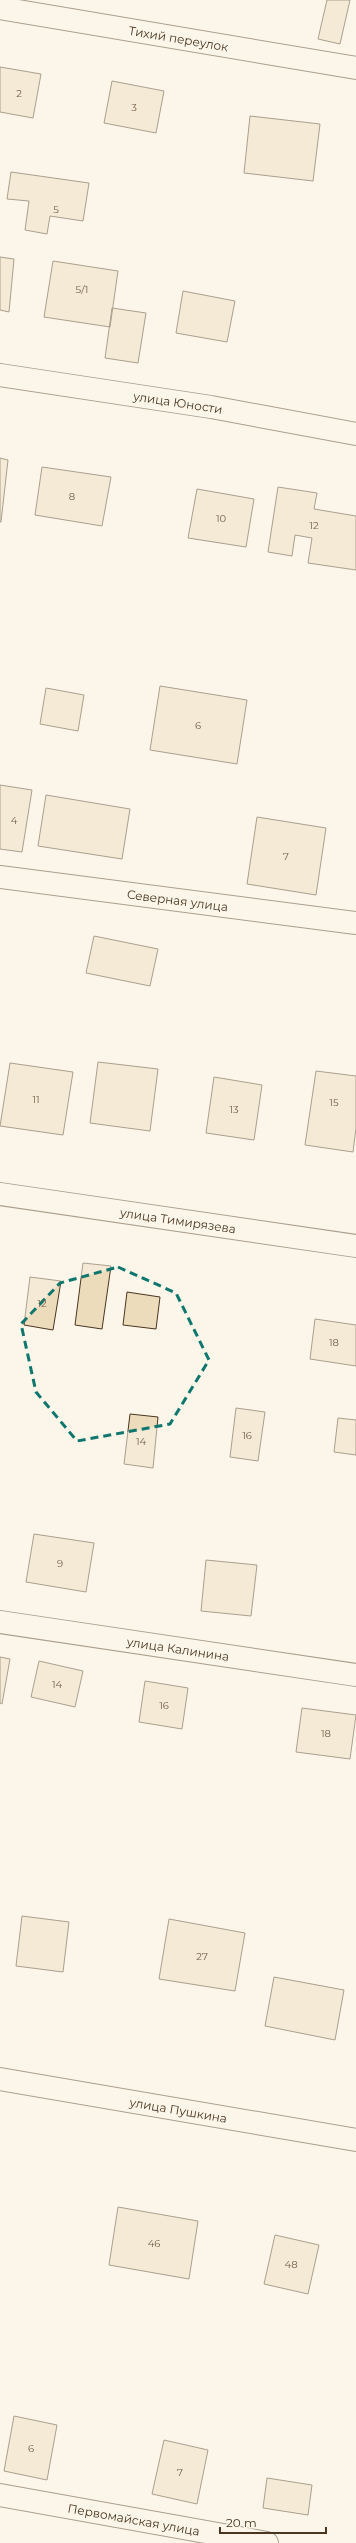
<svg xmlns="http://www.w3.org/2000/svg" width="356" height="2543" viewBox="0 0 356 2543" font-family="Montserrat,sans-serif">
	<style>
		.building { fill: #ecdcbc; stroke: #4a3520 }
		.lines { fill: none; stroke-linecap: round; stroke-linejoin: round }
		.street-casing { stroke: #4a3520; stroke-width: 24 }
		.secondary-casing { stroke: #4a3520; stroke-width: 24 }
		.street { stroke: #fbf6e9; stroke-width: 22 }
		.secondary { stroke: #fbf6e9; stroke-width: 22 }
		.marked { fill: none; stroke: #0f766e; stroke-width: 3; stroke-dasharray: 8 5; stroke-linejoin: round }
		.labels { text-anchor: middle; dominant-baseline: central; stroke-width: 3; stroke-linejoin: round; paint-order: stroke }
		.number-label { font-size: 10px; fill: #725f47 }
		.street-label { font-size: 12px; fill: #4a3520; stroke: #fbf6e9 }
	</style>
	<rect width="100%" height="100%" fill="#fbf6e9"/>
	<!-- building -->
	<path class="building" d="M327,0h23l-10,44 -22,-5z
		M0,67l41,7 -8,44 -33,-6z
		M112,81l52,10 -8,42 -52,-10z
		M250,116l70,8 -7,57 -69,-8z
		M11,172l78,11 -6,38 -33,-5 -3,18 -22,-4 4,-29 -22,-2z
		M0,257l14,2 -5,53 -9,-2z
		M53,261l65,10 -8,56 -66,-10z
		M183,291l52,10 -8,41 -51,-9z
		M112,308l34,5 -8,50 -33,-5z
		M0,458l8,2 -7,62h-1z
		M42,467l69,10 -9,49 -67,-11z
		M278,487l39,6 -3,16 42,7v54l-48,-7 4,-25 -17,-3 -3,21 -24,-4z
		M197,489l57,10 -8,48 -58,-9z
		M160,686l87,14 -10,64 -87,-14z
		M46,688l38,7 -6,36 -38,-7z
		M0,785l32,5 -10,62 -22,-3z
		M46,795l84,14 -8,50 -84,-13z
		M257,817l69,11 -10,67 -69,-11z
		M94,936l64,13 -8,37 -64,-13z
		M98,1062l60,7 -8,62 -60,-8z
		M10,1063l63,9 -10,63 -63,-9z
		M316,1071l40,5v52l-3,24 -48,-7z
		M214,1077l48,8 -8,55 -48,-7z
		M83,1263l28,3 -9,63 -27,-4z
		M30,1277l31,4 -8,49 -29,-5z
		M127,1292l33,5 -4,32 -33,-4z
		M315,1319l41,6v41l-46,-7z
		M236,1408l29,4 -7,49 -28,-4z
		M130,1414l28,3 -5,51 -29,-4z
		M338,1418l18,2v35l-22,-3z
		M34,1534l60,9 -8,49 -60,-10z
		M206,1560l51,5 -6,51 -50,-5z
		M0,1657l10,2 -8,45 -2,-1z
		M39,1661l44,10 -8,36 -44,-10z
		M145,1681l43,7 -6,41 -43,-7z
		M302,1708l54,7 -6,44 -54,-7z
		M22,1916l47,6 -6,50 -47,-6z
		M169,1919l76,14 -10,58 -76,-12z
		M274,1977l70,13 -9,50 -70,-14z
		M118,2207l80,14 -9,58 -80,-14z
		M275,2235l44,10 -11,49 -44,-10z
		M14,2416l43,9 -10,55 -43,-9z
		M164,2440l44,10 -11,54 -45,-10z
		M267,2478l45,7 -4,30 -45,-7z"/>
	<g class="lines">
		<defs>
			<g id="street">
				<path id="s1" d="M0,8l356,60"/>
				<path id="s2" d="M0,375l211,32 145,27"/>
				<path id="s3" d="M0,877l356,46"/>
				<path id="s4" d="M0,1622l356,53"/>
				<path id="s5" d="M0,2495l267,48"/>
			</g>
			<g id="secondary">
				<path id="s6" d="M0,1194l356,52"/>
				<path id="s7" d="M0,2079l356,61"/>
			</g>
		</defs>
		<!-- street casing -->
		<use href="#street" class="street-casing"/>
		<!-- secondary casing -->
		<use href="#secondary" class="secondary-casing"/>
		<!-- street -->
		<use href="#street" class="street"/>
		<!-- secondary -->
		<use href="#secondary" class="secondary"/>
	</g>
	<!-- marked area -->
	<path d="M0 0H356V2543H0ZM118,1267l58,26 33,67 -39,64 -93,17 -41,-49 -15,-68 39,-41z" fill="#fbf6e9" fill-opacity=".55" fill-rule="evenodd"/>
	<path class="marked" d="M118,1267l58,26 33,67 -39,64 -93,17 -41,-49 -15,-68 39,-41z"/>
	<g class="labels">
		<!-- number labels -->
		<g class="number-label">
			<text x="19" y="93">2</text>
			<text x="134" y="107">3</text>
			<text x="56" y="209">5</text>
			<text x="82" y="289">5/1</text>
			<text x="72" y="496">8</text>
			<text x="221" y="518">10</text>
			<text x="314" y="525">12</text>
			<text x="198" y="725">6</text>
			<text x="14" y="820">4</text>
			<text x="286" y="856">7</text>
			<text x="36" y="1099">11</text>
			<text x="334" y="1102">15</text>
			<text x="234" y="1109">13</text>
			<text x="42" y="1303">12</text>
			<text x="334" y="1342">18</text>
			<text x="247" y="1435">16</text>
			<text x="141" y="1441">14</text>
			<text x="60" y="1563">9</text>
			<text x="57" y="1684">14</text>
			<text x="164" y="1705">16</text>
			<text x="326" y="1733">18</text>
			<text x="202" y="1956">27</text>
			<text x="154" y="2243">46</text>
			<text x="291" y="2264">48</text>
			<text x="31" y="2448">6</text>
			<text x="180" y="2472">7</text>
		</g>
		<!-- street labels -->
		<g class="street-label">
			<text stroke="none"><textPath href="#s1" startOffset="181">Тихий переулок</textPath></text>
			<text stroke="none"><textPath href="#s2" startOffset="180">улица Юности</textPath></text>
			<text stroke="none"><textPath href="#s3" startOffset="179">Северная улица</textPath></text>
			<text stroke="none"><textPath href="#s6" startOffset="180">улица Тимирязева</textPath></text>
			<text stroke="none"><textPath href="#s4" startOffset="180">улица Калинина</textPath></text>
			<text stroke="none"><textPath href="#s7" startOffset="181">улица Пушкина</textPath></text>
			<text stroke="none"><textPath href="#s5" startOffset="136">Первомайская улица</textPath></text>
		</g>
	</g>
	<!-- scale -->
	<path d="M220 2527v6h106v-6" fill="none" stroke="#4a3520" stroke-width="2"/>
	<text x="226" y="2527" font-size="12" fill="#4a3520" stroke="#fbf6e9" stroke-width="3" paint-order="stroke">20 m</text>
</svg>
